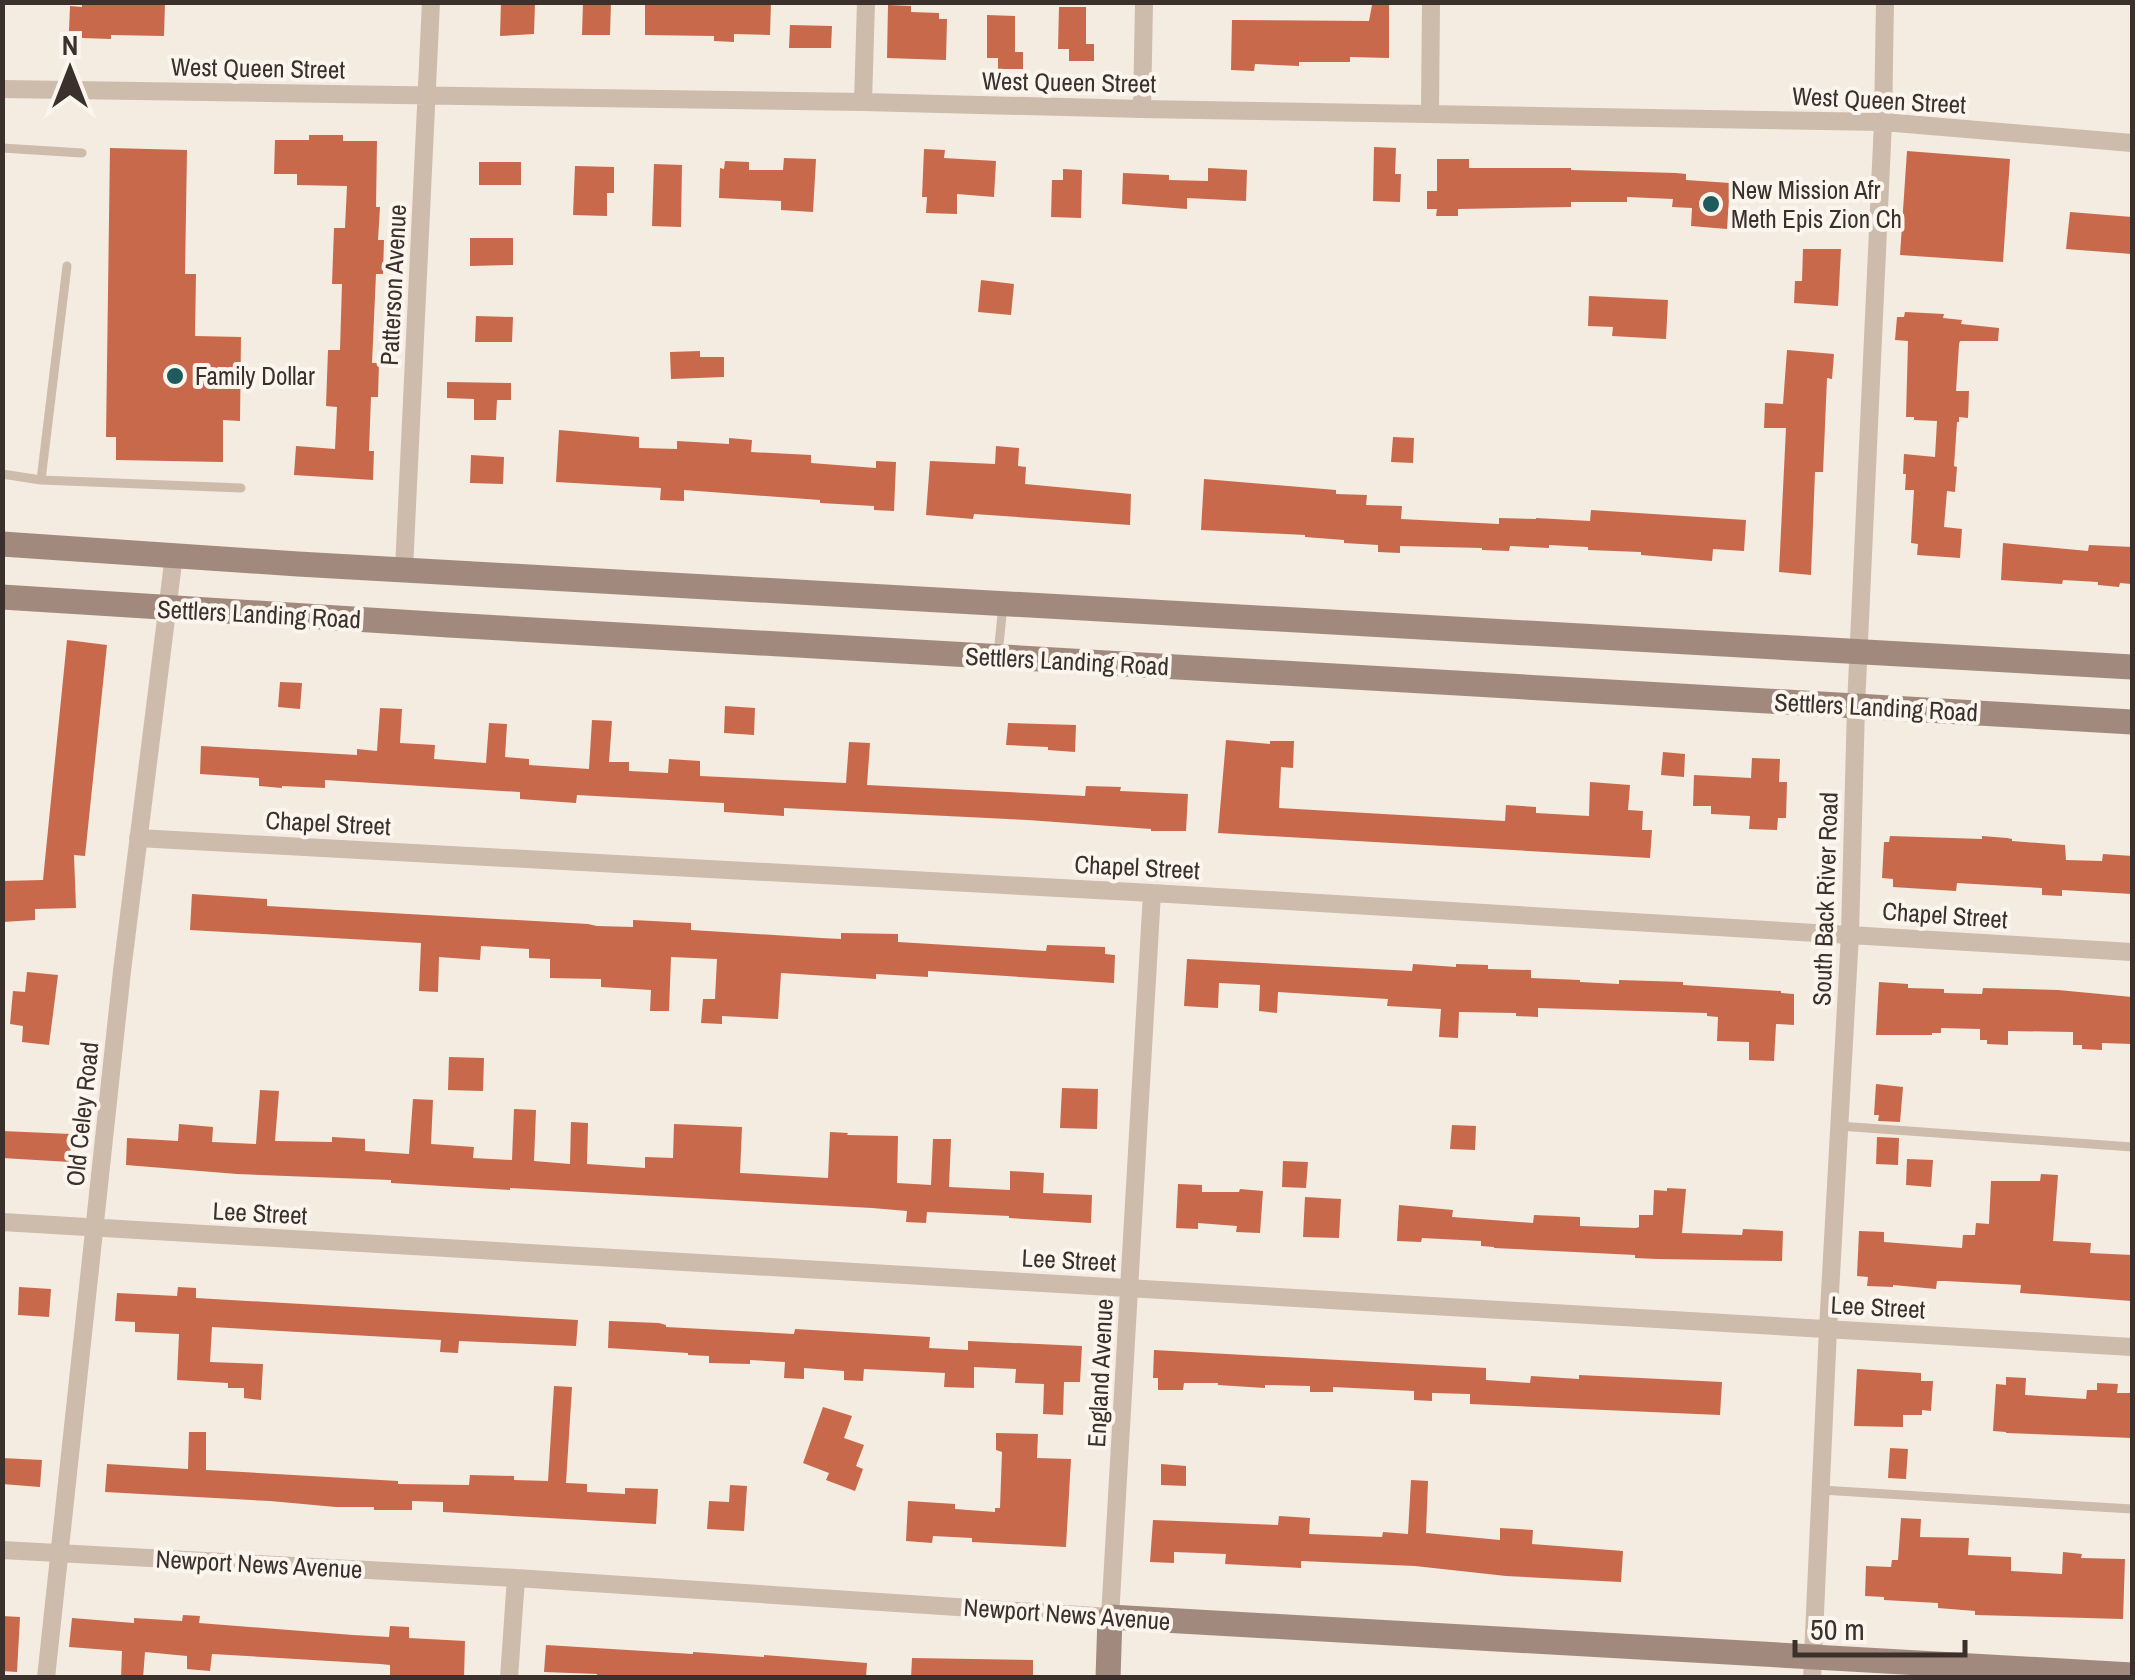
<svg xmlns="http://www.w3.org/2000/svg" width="2135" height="1680" viewBox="0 0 2135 1680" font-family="'Archivo Narrow',sans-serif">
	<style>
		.building { fill: #c8694b }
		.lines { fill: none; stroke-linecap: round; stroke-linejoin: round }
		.lane { stroke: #cdbbac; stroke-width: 9 }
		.street { stroke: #cdbbac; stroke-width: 18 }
		.secondary { stroke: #a18a7d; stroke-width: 25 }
		.poi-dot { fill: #1f5a5e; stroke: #fbf5ee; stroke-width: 4 }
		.labels { text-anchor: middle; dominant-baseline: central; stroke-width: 8; stroke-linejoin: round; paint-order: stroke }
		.street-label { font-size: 25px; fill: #3b302b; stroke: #fbf5ee }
		.poi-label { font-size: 25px; fill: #3b302b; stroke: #fbf5ee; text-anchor: start }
	</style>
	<rect width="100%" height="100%" fill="#f4ebe1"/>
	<!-- building -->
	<path class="building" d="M82,2h83l-1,34 -53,-1v4l-29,-1v-7h-13l1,-25 12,1z
		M501,2h34l-1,32 -34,2z
		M583,2h28l-1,33h-28z
		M645,2h126l-1,33 -36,-1v8l-20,-1v-5l-69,-1z
		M888,5l23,1v6l28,1v6h8l-1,41 -59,-2z
		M1372,5h17v53l-39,-1v5h-51v4l-44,-2 -1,7 -23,-1 1,-50 137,1z
		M1059,7h27v37h8v17h-25v-12h-11z
		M987,15l28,1v36h8v17h-25v-11h-11z
		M790,25l42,1 -1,22h-42z
		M309,135h34v6h34l-1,66h4l-2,33h6l-1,34h-7l-4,89h7l-1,34h-7l-2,54h5l-1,29 -79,-5 2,-29 39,3 2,-42 -11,-1 2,-56h12l2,-66h-10l2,-56h11l2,-42 -50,-1v-11h-23l1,-34h34z
		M1374,147l22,1 -1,26h6l-1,28 -27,-1z
		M110,148l77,2 -2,124h11l-1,62 46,1 -1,84 -17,-1v42l-107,-2v-23h-10z
		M924,149l21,1 -1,8 52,3 -2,36 -37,-3v20l-31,-1 1,-16h-5z
		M1907,151l103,8 -7,103 -103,-7z
		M784,158l32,1 -3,53 -32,-2v-9l-62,-3 1,-30 4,1 1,-8 24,1v8h34z
		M1437,159h32v9h102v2l105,3 10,1v6l44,3 -3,46 -36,-3 1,-18 -20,-1 1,-8 -46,-2v5h-56v5l-113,2v7h-22l1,-7h-10v-18h10z
		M479,162h42v23h-42z
		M654,164l28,1 -1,62 -29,-1z
		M575,166l39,1v26h-7v23l-34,-1z
		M1208,168l39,2 -1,31 -59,-3v11l-65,-5 1,-31 46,2v5l39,1z
		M1063,169l19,1 -1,48 -30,-1 1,-37h11z
		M2070,212l62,5v37l-66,-5z
		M470,238h43v27l-43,1z
		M1803,249h38l-3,57 -44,-3 1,-22h7z
		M981,280l33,4 -3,31 -33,-3z
		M1589,296l79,4 -2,39 -54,-3 1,-9 -25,-1z
		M1905,312l39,2 -1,4 19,2 -1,4 38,4 -1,13h-38l-1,3 -3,47h13l-1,27 -9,-1v5h-2l-3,44 3,1 -2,25 -8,-1 -3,36 18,2 -2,29 -43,-3 1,-11 -7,-1 3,-53h-9l1,-16h-3l1,-20 31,3 2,-36 -23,-1v-3h-8l2,-76 -13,-1 2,-23h7z
		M476,316l37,1 -1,25h-37z
		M1787,350l47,4 -2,25 -5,-1 -4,94h-8l-4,103 -32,-3 7,-144h-22l1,-25 18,1z
		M700,351v6h24v20l-53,2 -1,-27z
		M447,382l64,1v17h-14l-1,20h-22v-21l-27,-1z
		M559,430l80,7v11l38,1v-8l52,3v-6l23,2 -1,12 60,3v8l65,5v-7l20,1 -2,49 -20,-1v-4l-54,-3v-3l-136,-10v11l-24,-1 1,-12 -105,-6z
		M1393,437l21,1 -1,25 -22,-1z
		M996,446l23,2 -1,18 8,1 -1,17 106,10 -1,31 -156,-11 -1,5 -47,-4 4,-54 65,3z
		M471,455l33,2 -1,27 -33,-1z
		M1204,479l132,11v4l31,1 -1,10 36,1 -1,13 98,5v-6l37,1v-1l54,3 1,-11 155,10 -2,31 -31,-2 -1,12 -71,-6v-3l-53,-2v-3l-39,-2v3l-39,-2 -1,5 -27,-1v-2l-82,-2v7l-22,-1v-7l-34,-2v-3l-39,-3v-2l-104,-5z
		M2003,543l85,8 1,-6 43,2 -1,37 -11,-1 -1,4 -21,-2v-3l-35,-2 -1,4 -61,-4z
		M67,640l40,5 -22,211 -11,-1 2,53 -41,1v11l-33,2v-41l41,-1z
		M280,682l22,1 -2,26 -22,-2z
		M725,706l30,2 -1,27 -30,-2z
		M380,708l22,1 -2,34 35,2 -1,14 52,4 3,-40 18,1 -2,33 24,2v6l60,4 3,-49 20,1 -3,41h20v9l39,2 1,-14 31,2v15l146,7 3,-41 21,1 -3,42 218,11 1,-10 35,1 -1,4 68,3 -2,37h-35v-2l-123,-9 -244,-12v8l-60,-4v-9l-147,-8 -1,8 -56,-4v-7l-195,-12v8l-43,-2v2l-23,-2v-8l-59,-4 1,-28 156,9v-6l20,2z
		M1008,723l68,2 -1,27 -27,-2v-3l-42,-2z
		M1226,740l44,4v-3h24l-1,27 -12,-1 -2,41 226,13 1,-16 30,2v6l53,3 1,-34 40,3 -2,25 15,1 -1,19h10l-2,28 -432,-25z
		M1663,752l22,2 -1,23 -23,-2z
		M1752,758l28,1 -1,23h8l-1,36h-8l-1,12 -28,-1 1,-13 -39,-2v-8h-18l1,-31 57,3z
		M1890,836l92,3v-3l25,2 5,1v2l53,4 1,15 36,1 1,-7 29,2v38l-70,-4v6l-20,-1v-7l-85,-5 -1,8 -63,-4v-8l-11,-1 2,-36h5z
		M192,894l75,5v7l321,18 9,2 36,1v-7l58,3v7l130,8 20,1v-6l57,1v8l148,9 1,-6 58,2v7l10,1 -1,28 -186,-12v6l-52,-3v5l-95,-6 -3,46 -56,-3v8l-21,-1 2,-24h12l2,-40 -46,-2 -2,54h-19l1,-21 -50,-3v-8l-51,-1v-19l-21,-1v-9l-48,-3 -1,14 -41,-3 -1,35 -19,-1 2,-48 -231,-13z
		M1187,959l225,12 1,-7 43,3v-3l32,1v4l43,1v8l49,2v2l39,2v-4l64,2v3l98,6v2l13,1v31l-18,-1 -2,37 -25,-1v-18l-32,-1 1,-24 -11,-1v-3l-169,-5v9l-22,-1v-3l-57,-1 -1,26 -19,-1 2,-28 -54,-3 1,-7 -110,-7 -1,21 -18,-2 1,-26 -41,-2 -1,25 -34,-2z
		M27,972l31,3 -9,70 -27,-3 1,-16 -13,-2 3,-33 12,1z
		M1879,982l29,2v4l36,1v4l38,1 1,-6 75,2 74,7v47l-30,-1v7l-20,-1v-4h-9v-13l-65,-1v14l-21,-1v-4h-7v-11l-39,-1v5h-9v2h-56z
		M449,1057l35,1 -1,33 -35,-1z
		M1876,1084l27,3 -3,35 -22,-1 1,-6h-5z
		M1062,1088l36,1 -1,40 -37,-1z
		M260,1090l19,1 -4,50 57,1v-5l33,2v12l44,3 4,-55 20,1 -2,44 43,3 -1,11 39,2 2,-51 22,1 -2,51 36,3 1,-42 17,1 -1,41 58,4v-11l28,1 1,-34 68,3 -2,46 88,5 2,-46 18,1 -1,2 51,1 -1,47 34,2 2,-46h18l-2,48 61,3v-19l34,2 -1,20 49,2 -1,28 -82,-5v-2l-82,-4 -1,11 -20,-1 1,-11 -35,-3 -343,-19 -19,-1v2l-119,-7v-3l-154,-6 -111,-9 1,-27 51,3 1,-17 34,3 -1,15 44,2z
		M1452,1125l24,1 -1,24 -25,-1z
		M2,1131l69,3 -1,28 -68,-4z
		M1877,1137l22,1 -1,27 -22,-1z
		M1907,1159l26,1 -2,27 -25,-2z
		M1283,1161l25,1 -2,26 -24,-1z
		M2041,1174l17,1 -5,66 38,2 -1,10 42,2v46l-112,-8 1,-8 -76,-4h-8l-1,8 -43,-4v2l-26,-1 1,-9 -11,-1 2,-45 25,1v10l78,6 1,-13h12l1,-12 13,1 2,-43h49z
		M1178,1184l24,1v7h37l1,-3 23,2 -3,42 -24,-1 1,-6 -39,-3v6l-22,-1z
		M1667,1188l19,1 -4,44 60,2 1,-6 40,2 -1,30 -125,-2 -22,-1v-3l-141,-7v-1l-13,-1v-5l-59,-3 -1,4 -24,-1 2,-36 54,5 -1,7 81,6 1,-8 46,2v9l56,2 3,-1v-12h14l1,-25 13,1z
		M1305,1197l36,2 -2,39 -36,-1z
		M19,1287l32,2 -2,28 -31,-2z
		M178,1287l18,1v10l382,22 -2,26 -117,-5 -1,12 -18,-1 1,-12 -229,-13 -2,35 53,2 -2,36 -17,-2v-10h-16v-5l-51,-3 2,-46 -44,-2v-10l-20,-1 2,-28 60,3z
		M609,1321l50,2 7,2v2l128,7 1,-5 135,8 -1,11 39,2v-9l114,5 -2,36h-16l-1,33 -20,-1 1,-30 -29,-1 1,-14 -42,-2v21l-30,-1 1,-14 -81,-4 -1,12 -19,-1v-9l-40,-3v11l-20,-1 1,-16 -35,-2v4l-41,-1v-7l-21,-1v-2l-80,-5z
		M1154,1350l332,18v12l44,3 1,-7 48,3v-4l143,7 -2,33 -250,-11v-10l-38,-1v8l-18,-1v-9l-81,-4v5h-23v-6l-45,-1v3l-47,-3v-2h-34l-1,7h-25v-12h-5z
		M1857,1369l64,4v8h12l-2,30 -9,-1v5h-19v12l-49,-1z
		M2006,1377l20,1 -1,17 61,4 1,-9h10v-7l21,1 -1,9h15v45l-126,-5v-1l-13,-1 3,-47 10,1z
		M554,1386l18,1 -6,96 21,1v8l38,2v-6l33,1 -2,35 -213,-12v-10l-31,-1v9h-38v-3h-38l-66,-6 -165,-9 2,-28 81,5 1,-37h17v38l192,11v3l71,1 1,-10 44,1v4l34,1z
		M823,1407l29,9 -8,22 20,7 -8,21 7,3 -8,22 -29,-11 3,-7 -26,-10z
		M996,1433l42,1 -1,24 34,1 -5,88 -94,-5v-4l-39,-2 -1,7 -26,-2 2,-40 47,3v5l40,3v-4h5l2,-56 -6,-2z
		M1890,1448l18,1 -2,30 -18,-1z
		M2,1458l40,2 -2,27 -38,-3z
		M1161,1464l25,2v20l-25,-1z
		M1411,1480l17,1 -2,52 74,7v-12l33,2 -1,14 91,7 -2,31 -115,-6 -91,-10 -114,-5v7l-76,-4 1,-10 -52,-2v11l-24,-1 3,-42 125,5 1,-9 31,2 -1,16 73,3 1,-5 25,2z
		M730,1485l17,1 -3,45 -37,-2 2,-28 20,1z
		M1901,1518l20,1 -1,18 49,1 -1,17 43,2v14l51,3 1,-22 19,2 -1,4 44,1 -2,60 -148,-4v-4l-37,-3v-5l-54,-3v-3l-19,-1 1,-30 25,1 1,-7h6z
		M183,1615l17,1 -1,7 154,12 36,2 1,-11 19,1v11l56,3 -1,37 -74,-3v-10l-10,-1 -168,-10 -2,17 -23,-2v-13l-42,-4 -2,26h-22l1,-27 -53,-4 3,-29 62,5v-5l48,3z
		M2,1616l18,1 -3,55 -15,-1z
		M546,1645l147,9v-2l71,5v-2l103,8 -1,15h-269v-4l-53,-2z
		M912,1658l121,2v18h-122z"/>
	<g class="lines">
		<!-- lane -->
		<path class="lane" d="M2,148l80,5
			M2,474l39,6 200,8
			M41,480l26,-214
			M998,654l5,-49
			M1839,1126l293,21
			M1821,1490l311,19"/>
		<!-- street -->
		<path class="street" d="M2,89l861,13 279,7 741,13 249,21
			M863,102l3,-100
			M1142,109l2,-107
			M1430,113l1,-111
			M404,569l27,-567
			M138,838l1014,55 980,59
			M2,1222l2130,125
			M2,1550l514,28 594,39 42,-724
			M46,1678l76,-707 52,-416
			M509,1678l7,-100
			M1812,1678l16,-349 22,-395 6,-228 27,-584 2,-120"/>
		<!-- secondary -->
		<path class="secondary" d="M2,544l296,20 1834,103
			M2,597l447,28 1683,97
			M1108,1678l2,-61 1022,58"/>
	</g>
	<!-- markers -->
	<g class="poi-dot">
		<circle cx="1711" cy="204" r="10"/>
		<circle cx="175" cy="376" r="10"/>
	</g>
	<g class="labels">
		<!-- street labels -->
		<g class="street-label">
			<text transform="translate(258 68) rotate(1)">West Queen Street</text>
			<text transform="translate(1069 82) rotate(1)">West Queen Street</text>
			<text transform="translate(1879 100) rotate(3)">West Queen Street</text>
			<text transform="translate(393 285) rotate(-87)">Patterson Avenue</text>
			<text transform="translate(259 614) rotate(3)">Settlers Landing Road</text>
			<text transform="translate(1067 661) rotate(3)">Settlers Landing Road</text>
			<text transform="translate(1876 707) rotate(3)">Settlers Landing Road</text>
			<text transform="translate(328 823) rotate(3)">Chapel Street</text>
			<text transform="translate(1137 867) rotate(3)">Chapel Street</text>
			<text transform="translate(1825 899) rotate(-88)">South Back River Road</text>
			<text transform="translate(1945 915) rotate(4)">Chapel Street</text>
			<text transform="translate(82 1114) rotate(-84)">Old Celey Road</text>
			<text transform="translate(260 1213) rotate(3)">Lee Street</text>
			<text transform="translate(1069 1260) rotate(3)">Lee Street</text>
			<text transform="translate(1878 1307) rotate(3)">Lee Street</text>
			<text transform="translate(1100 1373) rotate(-87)">England Avenue</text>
			<text transform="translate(259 1564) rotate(3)">Newport News Avenue</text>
			<text transform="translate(1067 1614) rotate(4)">Newport News Avenue</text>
		</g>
		<!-- poi labels -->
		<g class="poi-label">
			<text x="1731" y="190">New Mission Afr<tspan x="1731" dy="29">Meth Epis Zion Ch</tspan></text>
			<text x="195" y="376">Family Dollar</text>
		</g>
	</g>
	<!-- border -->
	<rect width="2135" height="1680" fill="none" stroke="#3b302b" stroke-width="10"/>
	<!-- north arrow -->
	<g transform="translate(70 70)" stroke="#fbf5ee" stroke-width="8" paint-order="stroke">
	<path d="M0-8L18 38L0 25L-18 38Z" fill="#3b302b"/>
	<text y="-15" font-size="28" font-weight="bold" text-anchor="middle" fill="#3b302b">N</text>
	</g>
	<!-- scale -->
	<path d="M1795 1640v15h170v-15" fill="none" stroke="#3b302b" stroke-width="5"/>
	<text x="1810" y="1640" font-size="30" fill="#3b302b" stroke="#fbf5ee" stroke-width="8" paint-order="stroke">50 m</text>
</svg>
